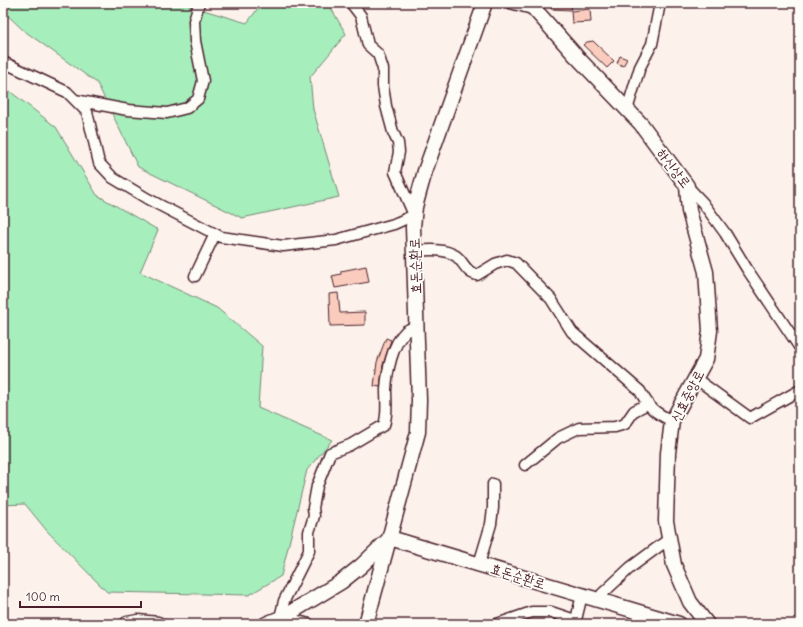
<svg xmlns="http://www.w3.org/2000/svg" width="803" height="627" viewBox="0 0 803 627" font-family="Delius,'Poor Story',sans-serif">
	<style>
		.green { fill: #a6eebc; stroke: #788674 }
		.building { fill: #f9ccbd; stroke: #4a1f2b }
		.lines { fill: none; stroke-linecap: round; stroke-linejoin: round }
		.street-casing { stroke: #4a1f2b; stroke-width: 13 }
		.secondary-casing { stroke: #4a1f2b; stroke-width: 17 }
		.street { stroke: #fdfcf7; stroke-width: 10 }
		.secondary { stroke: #fdfcf7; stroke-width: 14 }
		.labels { text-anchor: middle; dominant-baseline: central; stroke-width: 3.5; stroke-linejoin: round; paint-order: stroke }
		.street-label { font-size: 14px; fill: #4a1f2b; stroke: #fdfcf7 }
	</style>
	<rect width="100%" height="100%" fill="#fcf2eb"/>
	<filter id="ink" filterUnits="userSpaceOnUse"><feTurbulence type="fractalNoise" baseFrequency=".025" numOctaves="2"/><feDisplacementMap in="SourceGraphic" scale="8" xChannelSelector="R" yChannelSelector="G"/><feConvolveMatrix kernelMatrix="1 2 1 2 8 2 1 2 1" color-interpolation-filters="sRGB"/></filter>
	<g filter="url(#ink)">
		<!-- green -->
		<path class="green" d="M3,3h177l67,20 15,-20h66l18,31 -36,43 3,32 26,88 -97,21 -104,-51 -41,-84 -74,-53 -20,-19z
			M3,86l53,41 41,68 61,35 -18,42 77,36 45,38 -4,62 74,32 -25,30 -26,106 -32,19 -142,-3 -60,-61 -22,-27 -22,1z"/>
		<!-- building -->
		<path class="building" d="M552,3h20l-1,7 -20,-1z
			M590,9l1,13 -19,1 -1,-12z
			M593,41l21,20 -7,7 -24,-23 4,-3z
			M620,56l7,3 -4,7 -6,-3z
			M366,266l3,16 -34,6 -3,-12 9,-2v-3z
			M338,293l2,20 25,-1v13l-35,1 -1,-32z
			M386,338l5,2 -8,25 -3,22 -6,-1 3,-24z"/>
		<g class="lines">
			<defs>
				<path id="street" d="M510,3l26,7
					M3,62l64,30 20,20 12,51 14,15 35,21 73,38 62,9 53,-6 58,-16 20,-9 -19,-43 4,-20 -1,-9 -5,-11 -7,-26 -3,-20v-17l-5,-15 -10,-9 -7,-29 -10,-13
					M75,100l53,10 39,3 20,-5 11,-9 5,-18 -8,-40 -1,-20 5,-18
					M627,110l13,-43 12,-23 8,-41
					M687,186l16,17 22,30 22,36 53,79
					M414,251c13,-1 30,-3 42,5 8,6 10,17 21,19l18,-11 12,-4 9,3 35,36 21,33 68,59c10,18 14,21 32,30
					M195,276l20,-42
					M695,378l55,40 50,-28
					M525,465l33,-27 21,-10 36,-1 10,-3 9,-13 13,-7
					M479,564l12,-40 2,-16v-24
					M600,600l2,-6 29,-27 38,-28
					M283,617l26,7
					M280,618l4,-17 25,-50v-19l5,-16 -1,-8 4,-22 13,-33 20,-8 34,-20c4,-12 2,-23 2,-35 1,-18 6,-46 20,-59 3,-2 7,-4 11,-6
					M497,624l35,-12h19l24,8
					M575,624l7,-29"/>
				<path id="secondary" d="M529,3l47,53 65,68 46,62 2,25 17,61 4,59 -4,28 -34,62 -4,32 -2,68 8,44 16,37 17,22
					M390,538l289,86
					M127,624l11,-2 20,2
					M266,624l17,-7 58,-35 20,-16 29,-28
					M366,624l52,-192 1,-32 -6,-173 2,-20 10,-36 60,-168"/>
			</defs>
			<!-- street casing -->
			<use href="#street" class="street-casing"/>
			<!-- secondary casing -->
			<use href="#secondary" class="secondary-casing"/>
			<!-- street -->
			<use href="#street" class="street"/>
			<!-- secondary -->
			<use href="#secondary" class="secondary"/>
		</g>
	</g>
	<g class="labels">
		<!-- street labels -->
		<g class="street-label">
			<text transform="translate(674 168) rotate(52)">하신상로</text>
			<text transform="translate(415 266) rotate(-92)">효돈순환로</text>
			<text transform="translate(687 396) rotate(-63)">신효중앙로</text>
			<text transform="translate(518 576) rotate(17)">효돈순환로</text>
		</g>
	</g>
	<!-- margin -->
	<rect width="803" height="627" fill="none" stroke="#fdfcf7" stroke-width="16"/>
	<rect x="8" y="8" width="787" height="611" fill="none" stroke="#4a1f2b" stroke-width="1.5" filter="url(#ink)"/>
	<!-- scale -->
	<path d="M20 601v6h121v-6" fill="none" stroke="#4a1f2b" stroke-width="2"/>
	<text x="26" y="601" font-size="12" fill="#4a1f2b" stroke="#fdfcf7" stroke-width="3" paint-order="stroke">100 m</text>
</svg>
